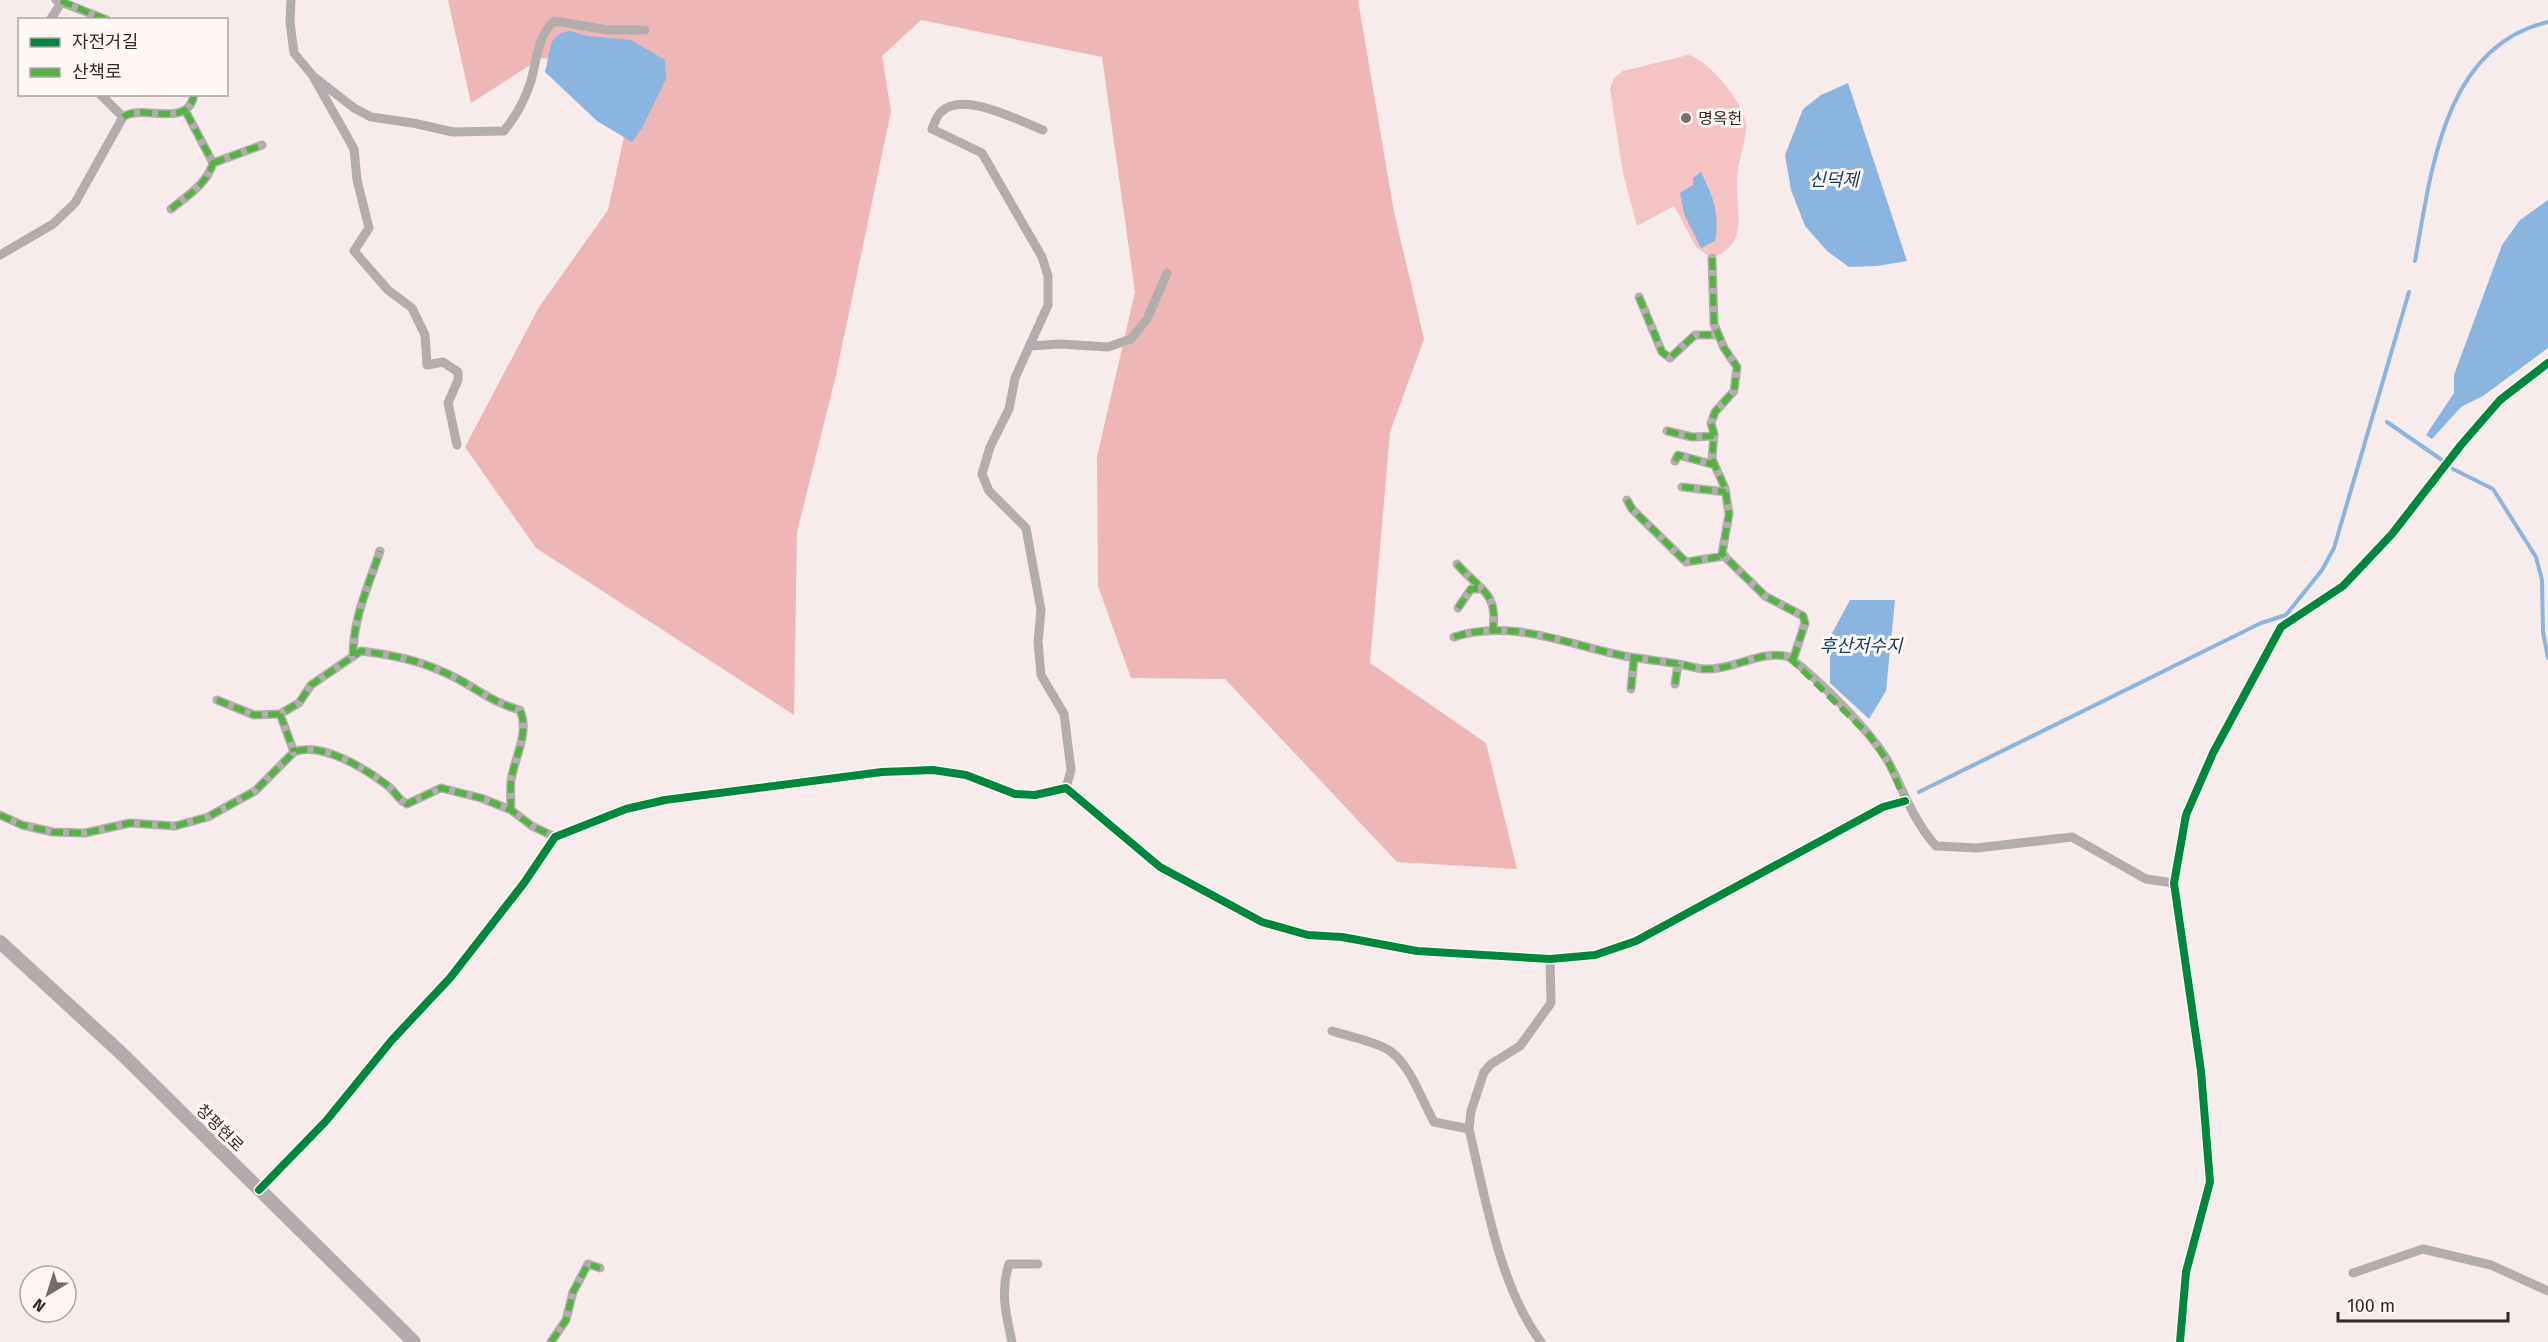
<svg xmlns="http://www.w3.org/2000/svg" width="2548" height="1342" viewBox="0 0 2548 1342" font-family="'Fira Sans','Noto Sans KR',sans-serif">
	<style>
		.green { fill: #f5c3c3 }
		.forest { fill: #efb6b7 }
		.water { fill: #8ab5e1 }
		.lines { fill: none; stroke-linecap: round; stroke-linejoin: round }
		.stream { stroke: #8ab5e1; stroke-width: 4 }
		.street { stroke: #b3adad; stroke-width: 9 }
		.secondary { stroke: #b4acac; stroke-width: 14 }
		.quiet { stroke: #56b245; stroke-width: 6; stroke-dasharray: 12 6; stroke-linecap: butt }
		.cycleway-casing { stroke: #fff8f7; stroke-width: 11 }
		.cycleway { stroke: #00873e; stroke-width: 8 }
		.poi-dot { fill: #796c6c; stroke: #fff8f7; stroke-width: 2 }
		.labels { text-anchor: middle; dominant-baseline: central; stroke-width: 6; stroke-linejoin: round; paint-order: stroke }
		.poi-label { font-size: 16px; fill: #352828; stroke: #fff8f7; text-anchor: start }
		.street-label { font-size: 16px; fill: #352828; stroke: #fff8f7 }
		.water-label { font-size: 18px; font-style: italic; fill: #0d4069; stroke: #fff8f7 }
	</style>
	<rect width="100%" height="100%" fill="#f7ebeb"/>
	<!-- green -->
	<path class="green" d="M1688,55c20,4 60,51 58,73 -1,17 -8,33 -9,50 -2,32 14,65 -25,80l-16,-11 -22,-41 -37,20 -14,-53 -13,-84 4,-11 9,-7z"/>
	<!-- forest -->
	<path class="forest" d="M448,0h910l36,212 30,127 -34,93 -20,231 116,80 31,126 -120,-7 -172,-183 -94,-1 -33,-92 -1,-129 38,-165 -33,-235 -181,-37 -39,36 9,55 -55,264 -39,157 -3,183 -258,-167 -71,-101 74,-140 69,-97 31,-142 -98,-10 -70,45z"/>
	<!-- water -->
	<path class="water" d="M570,31l17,5 44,4 34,20 1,19 -24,49 -10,14 -35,-21 -52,-49c6,-19 1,-38 25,-41z
		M1848,83l59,178 -30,5 -28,1 -22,-16 -22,-25 -14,-36 -6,-35 18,-46 18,-14z
		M1701,172c12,25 19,41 14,69l-14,7 -17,-34 -4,-21 13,-8v-7z
		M2548,200v148l-65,48 -22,11 -29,32 -6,-4 28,-42v-18l48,-130 18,-25z
		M1850,600h45l-9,91 -17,28 -39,-36v-46z"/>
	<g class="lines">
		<!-- stream -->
		<path class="stream" d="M2415,261c16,-88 28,-215 133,-239
			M2387,422l55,38
			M2453,469l40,20 43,68 6,23 1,52 5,26
			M1919,792l342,-169 25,-8 36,-45 12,-22 75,-256"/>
		<!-- street -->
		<path class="street" d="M56,0l51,20
			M291,0l-1,22 4,31 19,23 41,32 17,9 42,6 40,9 51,-1c13,-16 21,-31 27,-50 6,-22 6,-44 23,-60l54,9h37
			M50,20l13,-20
			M314,78l40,71 3,31 12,48 -15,23 34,39 24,18 13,27 2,30 16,-3 15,10v8l-10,23 9,42
			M123,117c19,-14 66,13 71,-23
			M1043,130c-24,-9 -80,-40 -102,-18 -4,3 -7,12 -9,17l50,24 60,104 6,19v29l-33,73 -6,31 -19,38 -8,27 7,17 37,37 15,82 -3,32 3,33 23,39 7,56 -5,18
			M213,163l49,-18
			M171,209c16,-13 36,-25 42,-46l-28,-53
			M0,255l53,-31 22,-21 48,-86 -23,-23
			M1712,258l2,66 10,24 13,19 -3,24 -19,21 -4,11 3,11 -2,25 13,29 4,26 -7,40 43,42 38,20 2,7 -12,37
			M1639,297l23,55 8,6 25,-23h23
			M1030,346l30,-2 48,3 23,-8 16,-20 20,-46
			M1667,431l25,6 22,-1
			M1675,461l3,-6 37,10
			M1682,487l44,5
			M1627,500l5,9 54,53 39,-6
			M1457,564c22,26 41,27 36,65
			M1458,608l13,-19h11
			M1454,637c54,-18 108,5 161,17 21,5 42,6 63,10 9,1 18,5 27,5 29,1 57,-20 84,-12 29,22 85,77 101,108 15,29 24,57 46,81l41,2 95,-11 74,42 28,4
			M353,656c0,-38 15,-69 27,-105
			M1675,684l3,-20
			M1631,689l3,-31
			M217,700l37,15 26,-1 19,-11 12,-18 50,-34c38,5 62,10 97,28 22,12 36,24 62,31 10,23 -6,48 -9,71 -1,9 0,19 0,29
			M280,714l14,38
			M0,815l22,10 31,7 32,1 45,-10 45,3 33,-9 47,-26 39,-39c27,-11 72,17 94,34 8,6 9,13 19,18l34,-16 40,10 30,12 21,16 23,11
			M1332,1031c15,5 46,11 58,20 21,15 31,48 44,71l35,7c16,67 30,157 72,213
			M1469,1129l2,-18 13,-39 7,-8 29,-18 31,-43 -1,-44
			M259,1190l67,-69 66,-81 58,-62 74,-95 31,-46 71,-28 39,-9 217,-28 51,-2 33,5 49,19 20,1 31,-7 94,79 102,55 46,13 34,2 75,14 133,8 45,-4 41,-14 247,-134 22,-6
			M2353,1273l70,-24 68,16 57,26
			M551,1342l15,-22 7,-28 15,-28 12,4
			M1012,1342c-6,-27 -12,-51 -3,-78h29
			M2180,1342l6,-70 24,-90 -9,-111 -27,-188 12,-68 27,-62 68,-126 62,-41 49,-52 69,-89 39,-45 48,-37"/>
		<!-- secondary -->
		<path class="secondary" d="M0,942l121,111 293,289"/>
		<!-- quiet -->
		<path class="quiet" d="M61,1l46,19
			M123,117c19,-14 66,13 71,-23
			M213,163l49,-18
			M171,209c16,-13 36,-25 42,-46l-28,-53
			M1712,258l2,66 10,24 13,19 -3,24 -19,21 -4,11 3,11 -2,25 13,29 4,26 -7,40 43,42 38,20 2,7 -12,37
			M1639,297l23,55 8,6 25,-23h23
			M1667,431l25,6 22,-1
			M1675,461l3,-6 37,10
			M1682,487l44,5
			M1627,500l5,9 54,53 39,-6
			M1457,564c22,26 41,27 36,65
			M1458,608l13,-19h11
			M1454,637c54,-18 108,5 161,17 21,5 42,6 63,10 9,1 18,5 27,5 29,1 57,-20 84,-12l81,79 20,29 15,36
			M353,656c0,-38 15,-69 27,-105
			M1675,684l3,-20
			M1631,689l3,-31
			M217,700l37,15 26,-1 19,-11 12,-18 50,-34c38,5 62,10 97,28 22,12 36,24 62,31 10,23 -6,48 -9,71 -1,9 0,19 0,29
			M280,714l14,38
			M0,815l22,10 31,7 32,1 45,-10 45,3 33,-9 47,-26 39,-39c27,-11 72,17 94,34 8,6 9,13 19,18l34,-16 40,10 30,12 21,16 23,11
			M551,1342l15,-22 7,-28 15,-28 12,4"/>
		<defs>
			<path id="cycleway" d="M259,1190l67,-69 66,-81 58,-62 74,-95 31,-46 71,-28 39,-9 217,-28 51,-2 33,5 49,19 20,1 31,-7 94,79 102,55 46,13 34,2 75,14 133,8 45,-4 41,-14 247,-134 22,-6
				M2180,1342l6,-70 24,-90 -9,-111 -27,-188 12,-68 27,-62 68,-126 62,-41 49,-52 69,-89 39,-45 48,-37"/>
		</defs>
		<!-- cycleway casing -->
		<use href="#cycleway" class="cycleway-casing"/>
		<!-- cycleway -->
		<use href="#cycleway" class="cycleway"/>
	</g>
	<!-- markers -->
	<circle class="poi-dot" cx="1686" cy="118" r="6"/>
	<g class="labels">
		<!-- poi labels -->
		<g class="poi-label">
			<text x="1698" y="118">명옥헌</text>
		</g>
		<!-- street labels -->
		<g class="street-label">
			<text transform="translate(220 1128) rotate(45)">창평현로</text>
		</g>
		<!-- water labels -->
		<g class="water-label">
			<text x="1834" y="180">신덕제</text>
			<text x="1861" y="646">후산저수지</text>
		</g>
	</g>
	<!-- legend -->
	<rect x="18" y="18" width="210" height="78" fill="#fff8f7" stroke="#aea5a4" stroke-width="1.5"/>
	<rect x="30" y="38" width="30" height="9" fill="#00873e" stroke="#aea5a4" stroke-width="1.5"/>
	<text x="72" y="48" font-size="18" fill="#352828">자전거길</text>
	<rect x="30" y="68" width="30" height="9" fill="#56b245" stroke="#aea5a4" stroke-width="1.5"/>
	<text x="72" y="78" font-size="18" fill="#352828">산책로</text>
	<!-- north arrow -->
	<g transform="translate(48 1294) rotate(218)"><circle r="28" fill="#fff8f7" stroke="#aea5a4" stroke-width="1.5"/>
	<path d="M0-4.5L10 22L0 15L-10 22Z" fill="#796c6c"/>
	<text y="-9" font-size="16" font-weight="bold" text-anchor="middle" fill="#352828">N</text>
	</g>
	<!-- scale -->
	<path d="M2338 1312v9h170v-9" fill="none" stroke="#352828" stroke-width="3"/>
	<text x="2347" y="1312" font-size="18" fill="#352828" stroke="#fff8f7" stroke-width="4.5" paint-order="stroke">100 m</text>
</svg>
